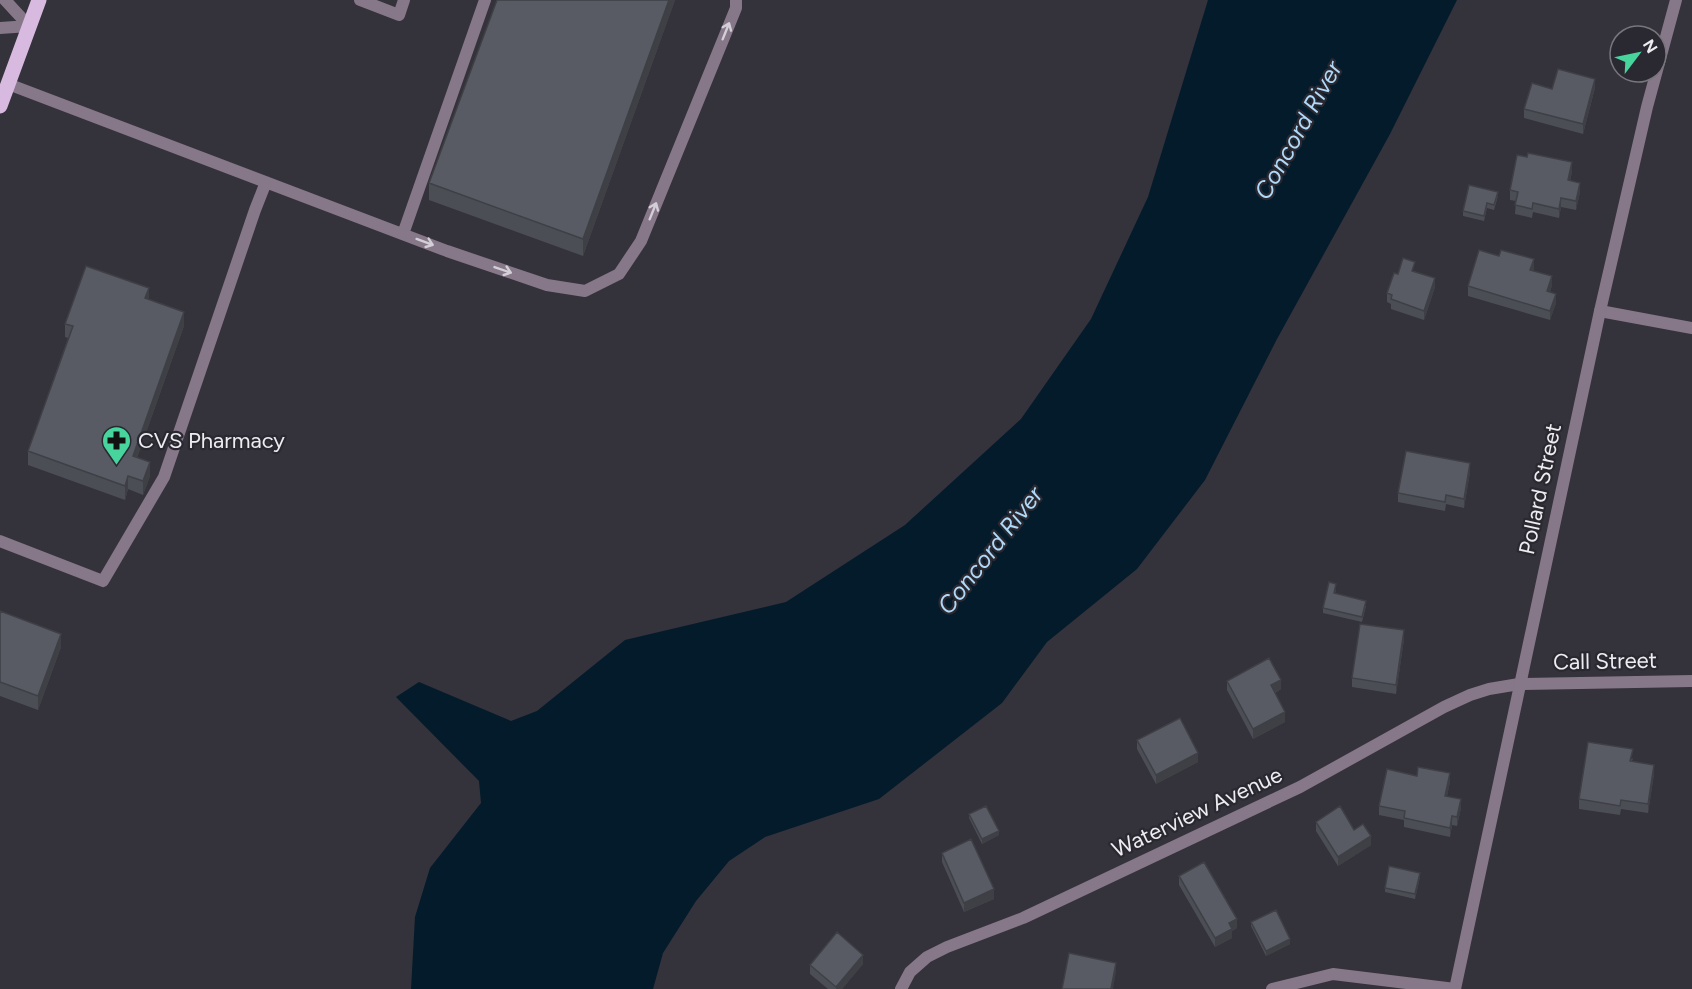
<svg xmlns="http://www.w3.org/2000/svg" width="1692" height="989" viewBox="0 0 1692 989" font-family="Figtree,sans-serif">
	<style>
		.water { fill: #031b2b }
		.lines { fill: none; stroke-linecap: round; stroke-linejoin: round }
		.service { stroke: #867789; stroke-width: 12 }
		.minor { stroke: #867789; stroke-width: 12 }
		.tertiary { stroke: #867789; stroke-width: 12 }
		.primary { stroke: #d8b9df; stroke-width: 15 }
		.wall { fill: #4c4e56 }
		.shaded-wall { fill: #3e4046 }
		.building { fill: #585b64; stroke: #3e4046; stroke-width: 1.5 }
		.oneway { stroke: #d3cfd7 }
		.labels { text-anchor: middle; dominant-baseline: central; stroke-width: 4.5; stroke-linejoin: round; paint-order: stroke }
		.poi-label { font-size: 22px; fill: #edecf1; stroke: #2a2830; text-anchor: start }
		.street-label { font-size: 22px; fill: #edecf1; stroke: #2a2830 }
		.water-label { font-size: 24px; font-style: italic; fill: #afd9f9; stroke: #2a2830 }
	</style>
	<rect width="100%" height="100%" fill="#34323a"/>
	<!-- water -->
	<path class="water" d="M1208,0h249l-67,134 -113,205 -72,141 -68,89 -90,73 -45,61 -123,96 -114,38 -36,24 -33,40 -33,52 -10,36h-242l4,-72 15,-49 51,-65 -2,-22 -83,-84 23,-15 92,39 26,-10 88,-71 161,-38 119,-77 116,-106 70,-100 57,-122z"/>
	<g class="lines">
		<!-- service -->
		<path class="service" d="M5,0l24,26
			M360,0l39,15 5,-15
			M0,28l29,-2
			M8,84l439,167 100,34 38,6 34,-17 22,-33 95,-233v-8
			M403,234l82,-234
			M0,541l103,40 61,-104 91,-267 11,-28
			M1272,989l61,-15 122,15"/>
		<!-- minor -->
		<path class="minor" d="M1600,311l92,17
			M901,989l9,-17 17,-15 20,-10 76,-29 277,-131 144,-80 26,-12 19,-6 30,-5"/>
		<!-- tertiary -->
		<path class="tertiary" d="M1519,684l173,-3
			M1455,989l145,-678 47,-204 29,-107"/>
		<!-- primary -->
		<path class="primary" d="M0,106l39,-106"/>
	</g>
	<!-- wall -->
	<path class="wall" d="M497,0h178l-92,256 -154,-56v-17z
		M1595,88l-12,46 -59,-16v-9l28,-20z
		M1572,172l-2,9 10,11 -4,18 -15,-3 -2,11 -26,-6 -1,6 -17,-4 1,-13 -6,-1v-10z
		M1498,196l-4,14 -7,-2 -3,13 -21,-5v-5z
		M1534,268l-1,3 19,14 -2,7 6,11 -6,17 -82,-24v-10z
		M1415,271l20,16 -11,33 -33,-11v-5l-4,-2v-9l11,-19z
		M149,300l35,26 -47,132 13,18 -7,19 -15,-6 -3,11 -97,-35v-14l40,-113 -3,-1v-13z
		M1470,472l-6,36 -18,-4 -1,7 -47,-9v-9z
		M1336,589l-1,5 31,12 -4,16 -39,-9v-5z
		M0,611l61,36 -23,63 -38,-14z
		M1404,639l-8,55 -44,-7v-9z
		M1227,681l54,8 -6,4 10,29 -32,17 -26,-49z
		M1137,740l61,22 -42,22 -19,-35z
		M1633,758l-1,3 22,13 -6,39 -27,-4 -1,6 -41,-6v-10z
		M1450,782l-3,14 14,12 -4,18 -5,-1 -2,12 -46,-10v-7l-25,-5v-9z
		M969,814l30,21 -17,9 -13,-26z
		M1316,822l38,8 17,15 -33,21 -22,-35z
		M942,853l52,46 -30,13 -22,-50z
		M1179,876l58,52 -5,3v7l-17,9 -36,-62z
		M1420,877l-5,22 -30,-7v-4z
		M1251,922l39,22 -24,12 -15,-30z
		M863,964l-21,25h-14l-18,-15v-9z"/>
	<!-- shaded-wall -->
	<path class="shaded-wall" d="M669,0h6l-92,256v-17z
		M1595,79v9l-12,46v-10z
		M1572,162v10l-4,17v-9z
		M1580,183v9l-4,18v-9z
		M1561,198v9l-2,11v-9z
		M1534,259v9l-4,11v-9z
		M1552,276v9l-5,16v-10z
		M1435,278v9l-11,33v-9z
		M149,288v14l-4,-4z
		M1556,294v9l-6,17v-9z
		M184,312v14l-51,143v-13z
		M150,462v14l-7,19v-14z
		M1470,463v9l-6,36v-9z
		M128,476v13l-3,11v-14z
		M1404,630v9l-8,55v-9z
		M61,634v13l-23,63v-14z
		M1281,680v9l-10,5v-9z
		M1285,712v10l-32,17v-10z
		M1198,753v9l-42,22v-9z
		M1654,765v9l-6,39v-9z
		M1450,773v9l-5,23v-9z
		M1461,799v9l-4,18v-9z
		M1452,816v9l-2,12v-9z
		M999,831v4l-17,9v-5z
		M1371,836v9l-33,21v-9z
		M1420,873v4l-5,22v-5z
		M994,889v10l-30,13v-9z
		M1237,919v9l-5,3v7l-17,9v-9l14,-15z
		M1290,939v5l-24,12v-5z
		M863,955v9l-21,25h-6v-2z
		M1116,963v9l-3,17h-2z"/>
	<!-- building -->
	<path class="building" d="M497,0h172l-86,239 -154,-56z
		M1558,69l37,10 -12,45 -59,-15 8,-26 20,6z
		M1528,153l44,9 -4,18 12,3 -4,18 -15,-3 -2,11 -26,-6 -1,6 -17,-4 3,-13 -8,-2 7,-35 10,2z
		M1469,185l29,7 -4,13 -7,-2 -3,13 -21,-5z
		M1479,250l20,6 2,-6 33,9 -4,11 22,6 -5,15 9,3 -6,17 -82,-25z
		M1403,258l12,4 -3,9 23,7 -11,33 -33,-12 1,-4 -5,-2 7,-20 4,1z
		M86,266l63,22 -4,10 39,14 -51,144 17,6 -7,19 -15,-5 -3,10 -97,-35 45,-125 -8,-2z
		M1406,451l64,12 -6,36 -18,-4 -1,7 -47,-9z
		M1329,582l7,2 -2,9 32,8 -4,16 -39,-9z
		M0,611l61,23 -23,62 -38,-14z
		M1360,624l44,6 -8,55 -44,-7z
		M1269,658l12,22 -10,5 14,27 -32,17 -26,-48z
		M1180,718l18,35 -42,22 -19,-35z
		M1588,742l45,7 -3,12 24,4 -6,39 -27,-4 -1,6 -41,-7z
		M1418,767l32,6 -5,23 16,3 -4,18 -5,-1 -2,12 -46,-10 1,-7 -26,-5 8,-37 30,7z
		M986,806l13,25 -17,8 -13,-25z
		M1340,806l14,24 9,-6 8,12 -33,21 -22,-35z
		M971,839l23,50 -30,14 -22,-50z
		M1204,862l33,57 -8,4 3,6 -17,9 -36,-62z
		M1389,866l31,7 -5,21 -30,-6z
		M1276,910l14,29 -24,12 -15,-29z
		M837,932l26,23 -27,32 -26,-22z
		M1069,953l47,10 -5,26h-49z"/>
	<!-- one-way arrows -->
	<defs><path id="oneway-shaft" d="M-6 0H5M1.5-3L5.5 0L1.5 3" fill="none" stroke-width="1.6" stroke-linecap="round" stroke-linejoin="round" transform="scale(1.5)"/></defs>
	<g class="oneway">
		<use href="#oneway-shaft" transform="translate(726 31) rotate(-68)"/>
		<use href="#oneway-shaft" transform="translate(653 211) rotate(-68)"/>
		<use href="#oneway-shaft" transform="translate(425 242) rotate(20)"/>
		<use href="#oneway-shaft" transform="translate(503 270) rotate(19)"/>
	</g>
	<!-- icons -->
	<defs>
		<symbol id="pharmacy-pin" viewBox="-11 -11 22 30"><path d="M0 17L-7.5 6A9.5 9.5 0 1 1 7.5 6Z" fill="#47d49d" stroke="#2a2830"/><path d="M-2-6h4v4h4v4h-4v4h-4v-4h-4v-4h4Z" fill="#111"/></symbol>
	</defs>
	<g fill-rule="evenodd">
		<use href="#pharmacy-pin" x="100" y="424" width="33" height="45"/>
	</g>
	<g class="labels">
		<!-- poi labels -->
		<g class="poi-label">
			<text x="138" y="440">CVS Pharmacy</text>
		</g>
		<!-- street labels -->
		<g class="street-label">
			<text transform="translate(1540 489) rotate(-78)">Pollard Street</text>
			<text transform="translate(1605 661) rotate(-1)">Call Street</text>
			<text transform="translate(1197 812) rotate(-25)">Waterview Avenue</text>
		</g>
		<!-- water labels -->
		<g class="water-label">
			<text transform="translate(1298 130) rotate(-61)">Concord River</text>
			<text transform="translate(990 550) rotate(-52)">Concord River</text>
		</g>
	</g>
	<!-- north arrow -->
	<g transform="translate(1638 54) rotate(58)"><circle r="28" fill="#2a2830" stroke="#78767d" stroke-width="1.5"/>
	<path d="M0-4.5L10 22L0 15L-10 22Z" fill="#47d49d"/>
	<text y="-9" font-size="16" font-weight="bold" text-anchor="middle" fill="#edecf1">N</text>
	</g>
</svg>
